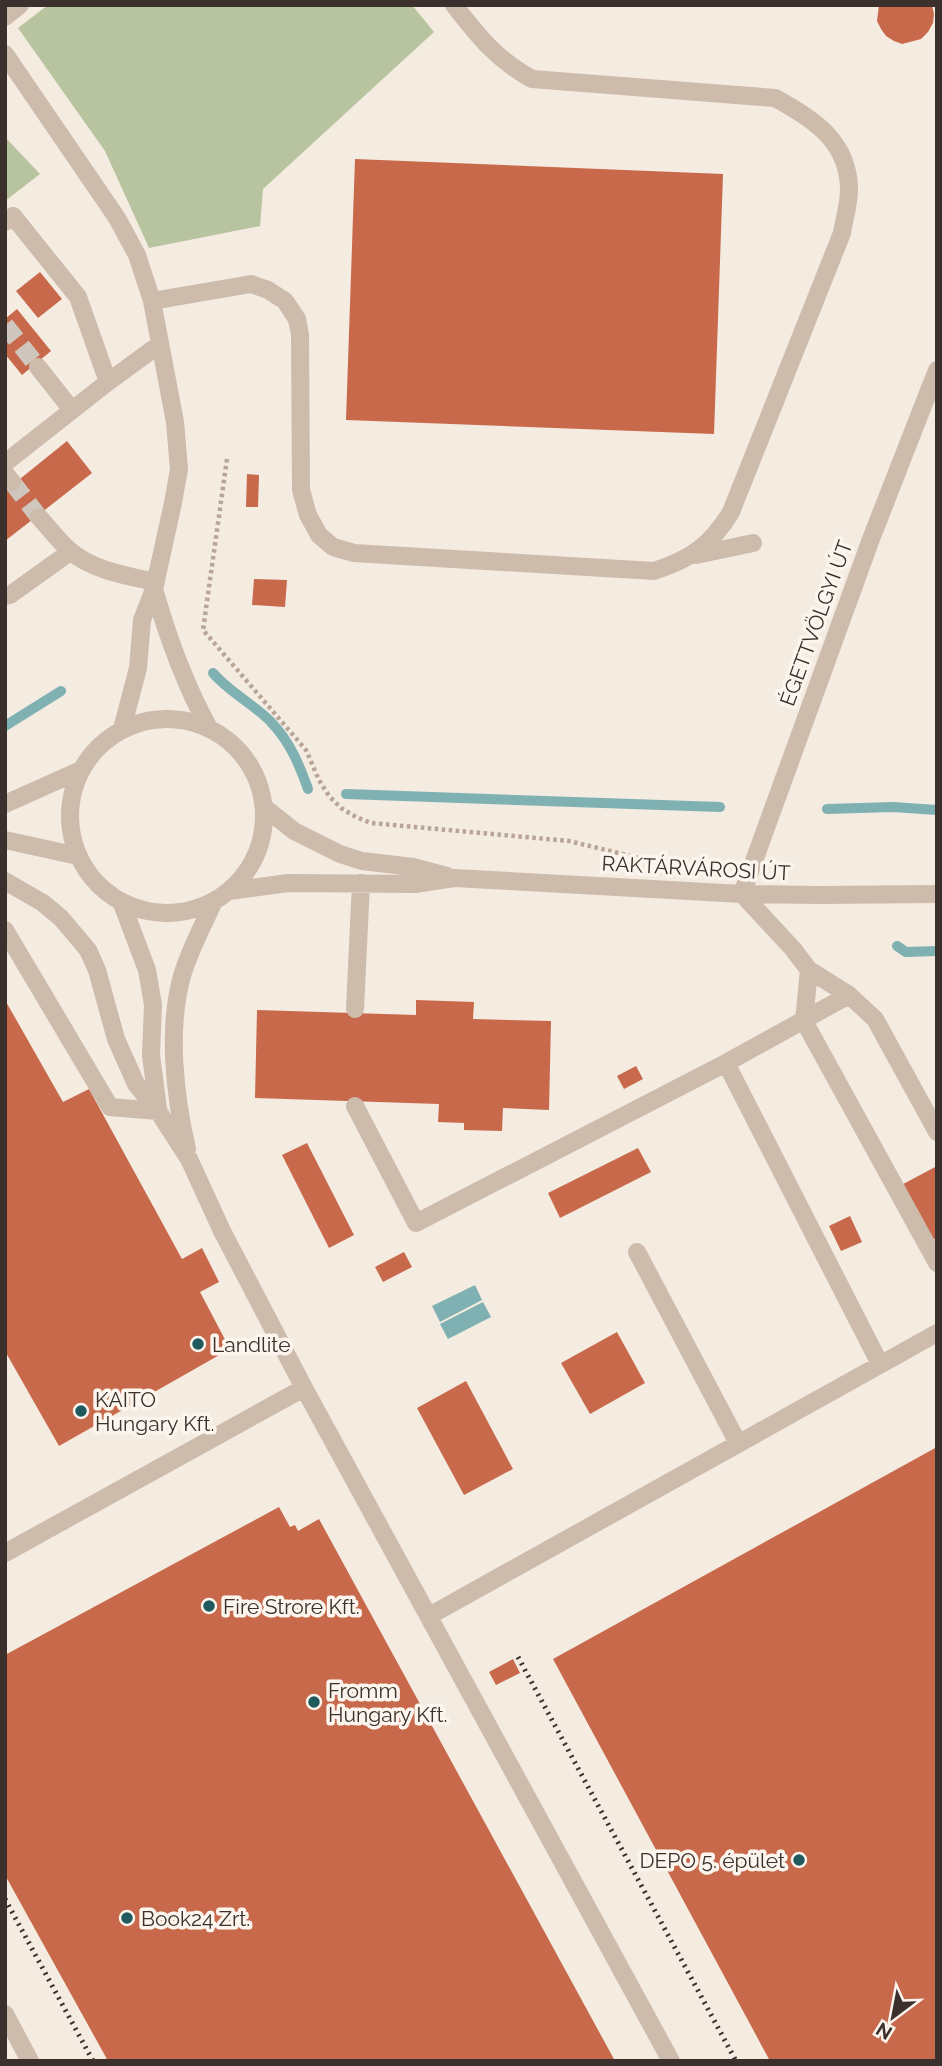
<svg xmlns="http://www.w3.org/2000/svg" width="942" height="2066" viewBox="0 0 942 2066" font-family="Raleway,sans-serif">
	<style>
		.green { fill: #b8c4a0 }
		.water { fill: #7fb0b2 }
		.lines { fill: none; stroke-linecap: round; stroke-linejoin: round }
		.stream { stroke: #7fb0b2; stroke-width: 10 }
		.building { fill: #c8694b }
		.minor-tunnel { stroke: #cfc6bd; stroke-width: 18; stroke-dasharray: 18 9; stroke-linecap: butt }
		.path { stroke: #b9a596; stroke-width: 4.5; stroke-dasharray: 3.5 3.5; stroke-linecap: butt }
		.minor { stroke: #cdbbac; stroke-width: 18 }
		.rail { stroke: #3b302b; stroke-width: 5; stroke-dasharray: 2 5; stroke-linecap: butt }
		.poi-dot { fill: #1f5a5e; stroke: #fbf5ee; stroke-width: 2.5 }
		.labels { text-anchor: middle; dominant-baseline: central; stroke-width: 7; stroke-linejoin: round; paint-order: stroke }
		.street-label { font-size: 21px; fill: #3b302b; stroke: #fbf5ee }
		.poi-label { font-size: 21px; fill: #3b302b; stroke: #fbf5ee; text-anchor: start }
	</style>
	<rect width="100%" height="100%" fill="#f4ebe1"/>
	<!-- green -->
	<path class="green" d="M48,5h364l22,27 -171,157 -3,37 -111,22 -44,-97 -87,-123z
		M5,137l35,37 -35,27z"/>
	<!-- water -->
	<path class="water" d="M475,1285l7,15 -42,22 -8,-16z
		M483,1302l8,15 -43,22 -8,-15z"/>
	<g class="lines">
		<!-- stream -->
		<path class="stream" d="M213,673c17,20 41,31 58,49 19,20 28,42 37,67
			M5,726l56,-35
			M346,794l374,13
			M827,809l66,-2 44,3
			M897,946l9,6 31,-1"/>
	</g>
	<!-- building -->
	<path class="building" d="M879,5h53l2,9 -1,9 -5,9 -7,7 -19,5 -8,-3 -8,-5 -5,-7 -4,-8z
		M355,159l368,15 -9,260 -368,-14z
		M40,272l22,27 -24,19 -22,-27z
		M17,309l34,42 -29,24 -17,-21v-35z
		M67,441l25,32 -87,68v-50z
		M247,474l12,1 -1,32h-12z
		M254,579l33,1 -2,27 -33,-2z
		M5,1000l58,102 26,-13 93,170 20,-11 17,34 -19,10 30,57 -171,97 -54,-95z
		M416,1000l58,2 -1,17 78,2 -2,89 -46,-2 -1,23 -38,-1v-7l-26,-1 1,-18 -184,-6 2,-88 159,5z
		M636,1066l7,13 -19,10 -7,-13z
		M307,1143l47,92 -25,13 -47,-93z
		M638,1148l13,24 -91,46 -12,-25z
		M937,1166v72l-15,8 -30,-56z
		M850,1216l12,26 -21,9 -12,-25z
		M404,1252l8,15 -29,15 -8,-15z
		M617,1332l28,51 -55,31 -29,-51z
		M466,1381l47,88 -49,26 -47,-87z
		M937,1447v614h-167l-217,-402z
		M279,1507l11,20 5,-2 3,6 21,-12 296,542h-507l-103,-186v-220z
		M513,1659l7,14 -24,12 -7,-13z"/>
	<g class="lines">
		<!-- minor-tunnel -->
		<path class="minor-tunnel" d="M5,325l33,42
			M12,482l27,35"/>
		<!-- path -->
		<path class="path" d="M227,459l-24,171 103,120 13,30 10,16 12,12 15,9 15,6 198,18 70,17"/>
		<!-- minor -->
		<path class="minor" d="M5,17l15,-12
			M5,54l112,164 20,37 15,46 23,121 4,47 -6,34 -19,86 -12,31 -4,48 -16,61
			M5,222l8,-6 65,81 30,85
			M152,301l99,-17 17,6 17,11 12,18 3,16 1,155 7,25 11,20 14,12 21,6 300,18c37,-12 57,-26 77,-59l111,-279c2,-13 7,-29 7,-43 0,-48 -35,-71 -74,-92l-243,-19c-35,-19 -54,-43 -78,-74
			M38,367l34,43
			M5,463l103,-81 52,-38
			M5,473l7,9
			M39,517c10,11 19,23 30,33 22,20 58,26 87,32
			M696,555l57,-12
			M154,589c14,49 30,94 55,139
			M5,596l5,-1 60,-43
			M70 816a97 97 0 1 1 194 0a97 97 0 1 1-194 0Z
			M5,804l76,-34
			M264,807l30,24 46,23 22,7 51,6 34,9
			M5,840l73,16
			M5,881l38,22 18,15 27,32 9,20 19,69 20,45 22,27 31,48 33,72 82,157 367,673
			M229,891l59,-8 127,1 39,-6 288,16 78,1 117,-1
			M742,894l129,-355 66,-169
			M742,894l51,55 16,21 40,25 26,24 62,113
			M121,901l26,69 6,35 -2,50 7,54
			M5,930l105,177 48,4
			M809,970l-5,51 133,242
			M355,1009l6,-126
			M726,1063l154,301
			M355,1106l61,117 310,-160 123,-68
			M187,1149c-12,-52 -20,-120 -5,-173 7,-25 21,-50 32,-75
			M637,1252l101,191
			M5,1553l299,-165
			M429,1616l508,-283
			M5,2014l25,47"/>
		<!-- rail -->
		<path class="rail" d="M518,1657l218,404
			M5,1899l88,162"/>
	</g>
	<!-- markers -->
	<g class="poi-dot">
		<circle cx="198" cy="1344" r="7"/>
		<circle cx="81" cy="1411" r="7"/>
		<circle cx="209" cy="1606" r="7"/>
		<circle cx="314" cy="1702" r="7"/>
		<circle cx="799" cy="1860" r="7"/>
		<circle cx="127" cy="1918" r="7"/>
	</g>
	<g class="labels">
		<!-- street labels -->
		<g class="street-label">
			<text transform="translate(816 623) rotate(-70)">ÉGETTVÖLGYI ÚT</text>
			<text transform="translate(696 868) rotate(3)">RAKTÁRVÁROSI ÚT</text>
		</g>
		<!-- poi labels -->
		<g class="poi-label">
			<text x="212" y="1344">Landlite</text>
			<text x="95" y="1399">KAITO<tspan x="95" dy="24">Hungary Kft.</tspan></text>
			<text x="223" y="1606">Fire Strore Kft.</text>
			<text x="328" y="1690">Fromm<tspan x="328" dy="24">Hungary Kft.</tspan></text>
			<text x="785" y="1860" text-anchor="end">DEPO 5. épület</text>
			<text x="141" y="1918">Book24 Zrt.</text>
		</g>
	</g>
	<!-- border -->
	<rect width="942" height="2066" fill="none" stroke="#3b302b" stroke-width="14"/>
	<!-- north arrow -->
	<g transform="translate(893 2017) rotate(212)" stroke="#fbf5ee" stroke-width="5" paint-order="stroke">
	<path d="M0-5L12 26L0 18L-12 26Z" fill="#3b302b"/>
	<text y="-10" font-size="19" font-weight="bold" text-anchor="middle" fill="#3b302b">N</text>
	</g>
</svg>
